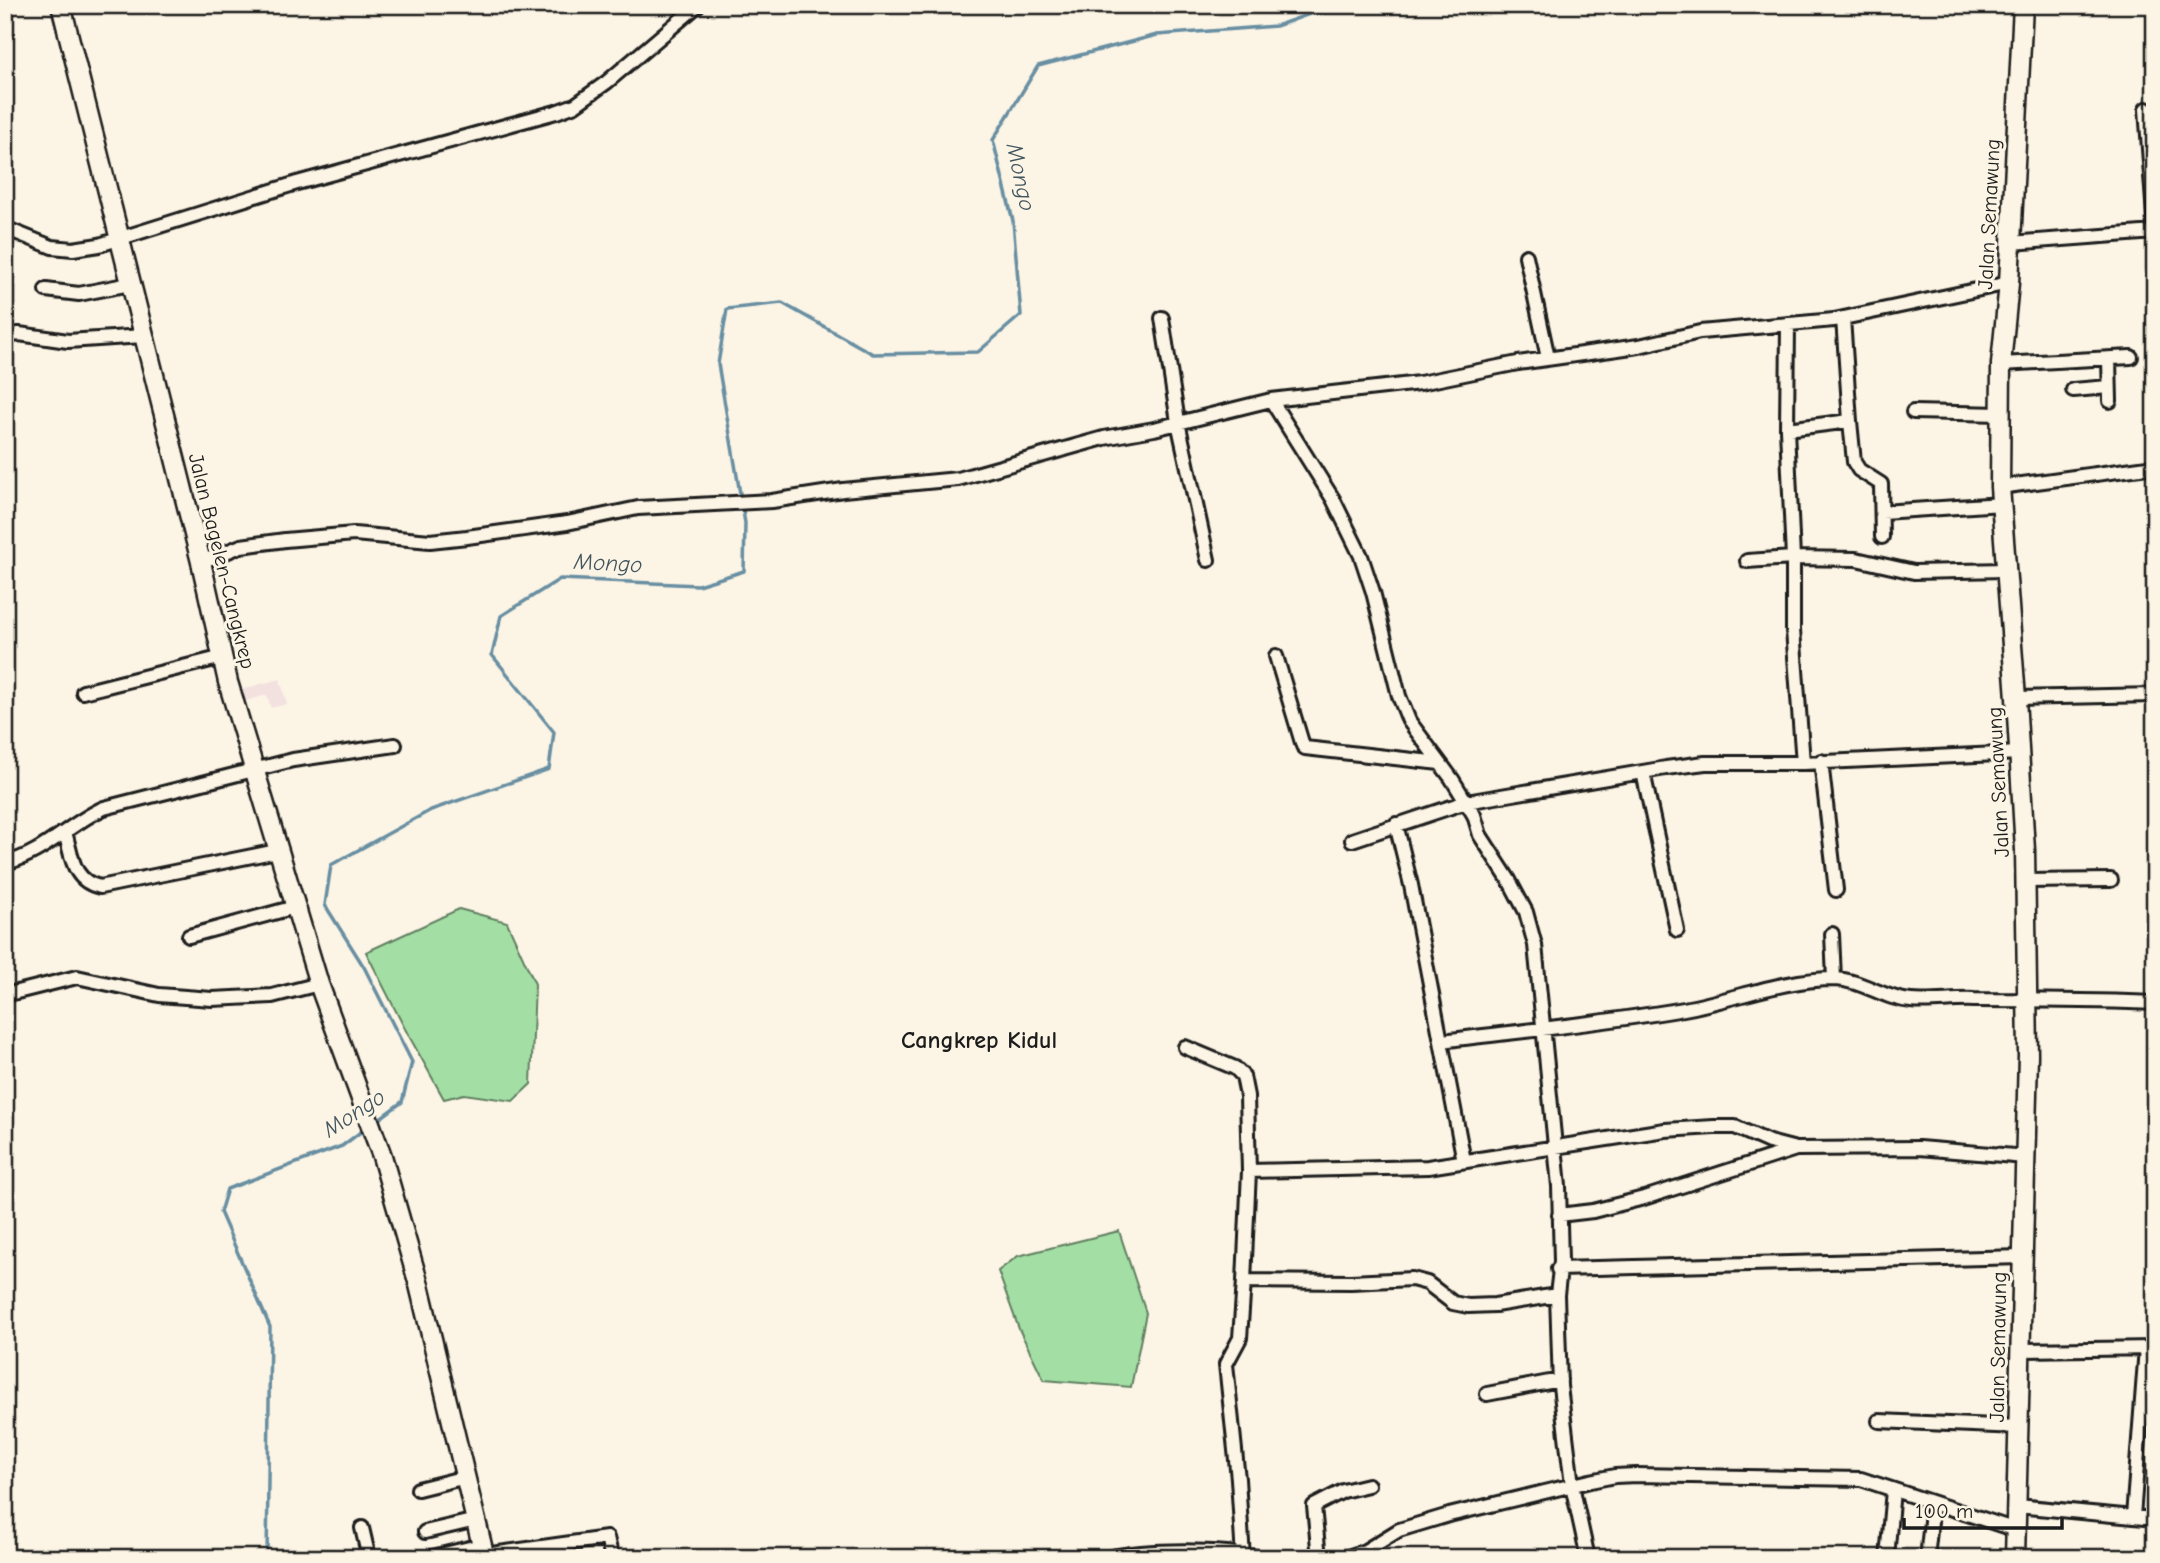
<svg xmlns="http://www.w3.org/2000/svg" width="2160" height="1563" viewBox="0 0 2160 1563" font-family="'Comic Neue',sans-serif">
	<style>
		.built { fill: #f3e1e0 }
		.green { fill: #a3dfa5; stroke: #607e60; stroke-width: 2 }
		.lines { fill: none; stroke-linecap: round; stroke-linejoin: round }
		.stream { stroke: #688ea2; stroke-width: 3.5 }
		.street-casing { stroke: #1c1c1c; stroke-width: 18 }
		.secondary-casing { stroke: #1c1c1c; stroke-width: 23 }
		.street { stroke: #fcf5e5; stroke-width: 12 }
		.secondary { stroke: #fcf5e5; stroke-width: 18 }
		.labels { text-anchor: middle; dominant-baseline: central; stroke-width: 6; stroke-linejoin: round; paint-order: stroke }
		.street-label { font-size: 21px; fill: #1c1c1c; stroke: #fcf5e5 }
		.water-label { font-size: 23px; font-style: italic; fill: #42555f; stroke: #fcf5e5 }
		.quarter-label { font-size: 24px; font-weight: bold; fill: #1c1c1c; stroke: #fcf5e5 }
	</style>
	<rect width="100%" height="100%" fill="#fcf5e5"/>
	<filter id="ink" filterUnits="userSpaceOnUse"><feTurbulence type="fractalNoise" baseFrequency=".0143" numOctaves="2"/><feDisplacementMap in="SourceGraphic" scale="14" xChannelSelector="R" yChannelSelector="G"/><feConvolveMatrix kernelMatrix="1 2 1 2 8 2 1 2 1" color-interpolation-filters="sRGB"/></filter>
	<g filter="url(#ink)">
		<!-- built -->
		<path class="built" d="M280,679l7,25 -16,4 -4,-13 -25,7 -3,-12z"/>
		<!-- green -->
		<path class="green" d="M459,909l48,13 28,62 -4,100 -18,17 -49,-7 -20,5 -40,-72 -38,-75z
			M1119,1231l27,82 -15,74 -87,-7 -25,-51 -21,-58 20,-15z"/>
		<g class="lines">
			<!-- stream -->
			<path class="stream" d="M375,1122l27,-20 10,-40 -48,-95 -39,-62 6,-40 100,-55 118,-41 5,-37 -62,-77 9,-39 59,-37 138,6 46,-14 1,-48 -27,-159 9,-55 55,-6 91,51 105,-2 43,-37 -8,-94 -20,-81 45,-74 119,-31 119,-9 53,-19 -1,-2
				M267,1558l3,-231 -50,-115 7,-23 115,-43 24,-18"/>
			<defs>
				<path id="street" d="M2146,109l9,120
					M5,228l47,19 21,2 26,-4 198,-62 259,-71 19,-7 32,-23 91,-77
					M2011,243l144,-11
					M1526,256l22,102
					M46,290l33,4 51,-10
					M1162,318l16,104 30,138
					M5,336l14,-2 49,7 75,-5
					M2109,359l1,42
					M2001,364l130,-7
					M2073,390l36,-3
					M1271,400l62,99 28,57 12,36 26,104 10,25 43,58 22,36 6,20 29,45 17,32 9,33 24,241 2,75 -4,34 3,91 12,99 16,73
					M1913,412l89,2
					M1850,421l4,41 5,8 22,14 1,53
					M1787,429l63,-8 -7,-103
					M2000,487l155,-21
					M1882,512l120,-8
					M1747,561l46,-3 -6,-129 1,-105
					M201,562l40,-16 44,-6 69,-6 76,7 37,-4 100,-14 71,-15 134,-7 71,-11 115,-11 146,-41 50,-9 117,-29 149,-17 98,-20 121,-17 61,-14 134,-12 175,-37
					M1276,656l27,90 2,2 135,15
					M83,692l140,-35
					M2016,698l139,-3
					M1821,761l15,129
					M1803,763l-10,-133v-72l63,1 58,13 91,-2
					M1643,772l34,158
					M1396,824l15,61 53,276
					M65,832c7,24 7,49 35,55l177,-36
					M1352,840l114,-38 200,-34 39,-5h98l217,-10
					M5,863c37,-8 65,-40 99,-55l189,-48 102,-15
					M2025,881l86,-1
					M1832,934l2,45
					M189,936l106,-29
					M5,995l72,-18 82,18 53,4 60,-3 47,-12
					M1441,1041c81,-10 163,-18 243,-32 50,-9 99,-30 151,-30 27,1 49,20 76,22 21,2 42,-2 63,-1 61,0 120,0 181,3
					M1185,1047l50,21 8,8 4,20 2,75 -5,110 107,1 61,-3 15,4 26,20 15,3 27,-1 62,-10
					M1249,1171l179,-4 237,-37 49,-3h21l34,15 27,7
					M1559,1215l34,-4 51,-13 152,-49 123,-1 107,9
					M1558,1269l465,-12
					M2021,1350l134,-2
					M1487,1394l73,-14
					M1879,1421l140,6
					M418,1489l48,-12
					M2017,1506l138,13
					M2133,1517l13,-169
					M362,1528l7,30
					M425,1532l51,-12
					M484,1555l123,-17 5,20
					M428,1558l54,-13
					M1108,1558c38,-9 114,-9 152,0
					M1243,1558l-5,-79 -12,-115 14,-26 4,-57
					M1319,1558l-5,-52 29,-15 25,-6
					M1345,1558l20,-7 34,-21 50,-15 141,-34 25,-5 21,-1 225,4 155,51
					M1887,1558l6,-68
					M1927,1558l6,-55"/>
				<path id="secondary" d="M61,5l140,557 27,120 91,302 63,172 37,129 66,273
					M2015,1558l13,-503 -3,-205 -9,-152 -16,-211 1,-123 8,-81 14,-278"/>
			</defs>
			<!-- street casing -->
			<use href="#street" class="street-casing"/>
			<!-- secondary casing -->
			<use href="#secondary" class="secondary-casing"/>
			<!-- street -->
			<use href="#street" class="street"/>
			<!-- secondary -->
			<use href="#secondary" class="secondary"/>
		</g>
	</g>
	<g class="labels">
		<!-- street labels -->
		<g class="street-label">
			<text transform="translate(1989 214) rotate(-87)">Jalan Semawung</text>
			<text transform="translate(222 561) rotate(76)">Jalan Bagelen-Cangkrep</text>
			<text transform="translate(1998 782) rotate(-93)">Jalan Semawung</text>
			<text transform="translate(1998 1347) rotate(-89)">Jalan Semawung</text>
		</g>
		<!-- water labels -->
		<g class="water-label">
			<text transform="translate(1021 177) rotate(78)">Mongo</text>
			<text transform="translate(608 563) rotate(3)">Mongo</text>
			<text transform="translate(354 1113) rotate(-33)">Mongo</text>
		</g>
		<!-- quarter labels -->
		<g class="quarter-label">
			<text x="979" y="1040">Cangkrep Kidul</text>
		</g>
	</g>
	<!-- margin -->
	<rect width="2160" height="1563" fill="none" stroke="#fcf5e5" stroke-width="28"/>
	<rect x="14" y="14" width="2132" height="1535" fill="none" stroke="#1c1c1c" stroke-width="2.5" filter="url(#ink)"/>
	<!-- scale -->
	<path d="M1904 1518v10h158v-10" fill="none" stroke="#1c1c1c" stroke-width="3.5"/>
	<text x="1915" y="1518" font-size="21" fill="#1c1c1c" stroke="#fcf5e5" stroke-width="5" paint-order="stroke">100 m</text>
</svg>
